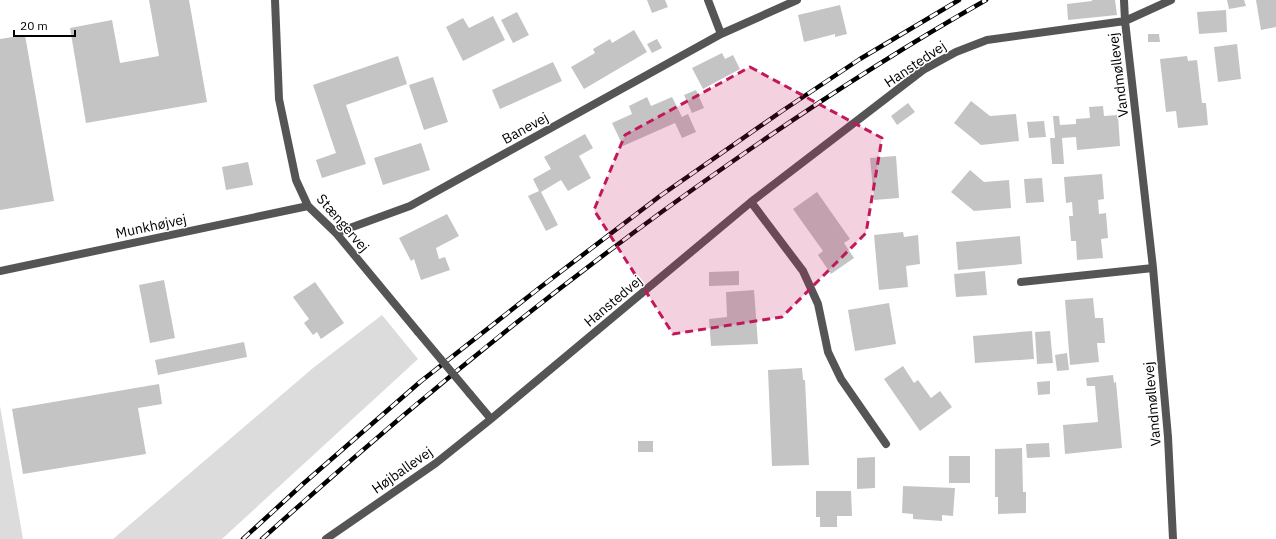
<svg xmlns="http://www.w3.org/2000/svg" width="1276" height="539" viewBox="0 0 1276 539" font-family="'IBM Plex Sans',sans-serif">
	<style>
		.green { fill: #dcdcdc }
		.building { fill: #c4c4c4 }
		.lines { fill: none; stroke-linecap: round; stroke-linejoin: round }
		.street { stroke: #555; stroke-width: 8 }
		.rail-casing { stroke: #000; stroke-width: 4.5 }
		.rail { stroke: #fff; stroke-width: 3; stroke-dasharray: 9; stroke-linecap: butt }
		.street-bridge { stroke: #555; stroke-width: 8 }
		.marked { fill: #c2185b; fill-opacity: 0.2; stroke: #c2185b; stroke-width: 3; stroke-dasharray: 8 5; stroke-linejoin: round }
		.labels { text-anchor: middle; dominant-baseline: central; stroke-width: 3; stroke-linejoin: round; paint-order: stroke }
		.street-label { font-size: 14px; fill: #000; stroke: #fff }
	</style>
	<rect width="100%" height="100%" fill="#fff"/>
	<!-- green -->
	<path class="green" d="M382,315l36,44 -196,180h-109l200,-171z
		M0,406l23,133h-23z"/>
	<!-- building -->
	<path class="building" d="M149,0h40l18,102 -121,21 -16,-95 42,-8 8,43 39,-7z
		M647,0h18l3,7 -16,6z
		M1092,0h23l2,15 -49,5 -1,-16 25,-3z
		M1227,0h17l2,6 -17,3z
		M1256,0h20v27l-15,3z
		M840,5l7,29 -12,3v-3l-31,8 -6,-27z
		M1226,10l1,22 -28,2 -2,-22z
		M517,12l12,23 -16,8 -12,-23z
		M493,16l12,24 -42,21 -17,-34 17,-9 6,10z
		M634,30l13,22 -63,37 -13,-22 24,-14 -2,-4 17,-10 2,4z
		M1148,34h11l1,8h-12z
		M25,35l29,166 -54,9v-171z
		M657,39l5,9 -10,5 -5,-9z
		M1237,44l4,35 -23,3 -4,-35z
		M722,53l3,6 8,-4 7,14 -37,20 -11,-21z
		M398,56l9,28 -61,21 20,59 -44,14 -6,-18 20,-7 -23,-68z
		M1187,56l1,5 9,-1 5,43h4l2,22 -30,3 -2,-17 -10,1 -6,-53z
		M553,62l9,19 -62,28 -8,-19z
		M433,77l15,45 -24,8 -15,-45z
		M696,90l8,18 -12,5 -8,-18z
		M647,97l4,9 21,-9 10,20 6,-3 8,18 -14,6 -7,-15 -52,23 -11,-23 20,-9 -3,-8z
		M971,101l19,15 26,-2 3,27 -38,4 -27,-22z
		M908,103l7,9 -18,13 -6,-9z
		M1103,106l1,10 14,-1 2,31 -43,4 -1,-13 -14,1 2,26h-12l-2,-26h5l-2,-22h6l1,9 16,-1v-5l14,-1 -1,-11z
		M1044,121l2,16 -17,1 -2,-16z
		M585,134l8,14 -14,8 12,22 -23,13 -7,-11 -20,12 17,33 -12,6 -18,-35 11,-5 -6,-12 18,-10 -7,-12z
		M421,143l9,27 -47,15 -9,-27z
		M896,156l3,42 -25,2 -4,-42z
		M248,162l5,23 -27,5 -4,-23z
		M970,170l14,12 25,-2 2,28 -37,3 -23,-19z
		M1102,174l2,25 -6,1 1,14 7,-1 2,25 -7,1 2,19 -26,2 -1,-19h-5l-2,-25h4l-1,-14 -6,1 -2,-26z
		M1042,178l2,24 -18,1 -2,-24z
		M817,192l33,47 -6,4 10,15 -23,16 -13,-19 5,-4 -30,-42z
		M447,214l12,22 -23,12 3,11 6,-2 5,13 -29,10 -7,-21 -3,2 -12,-23z
		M903,232l1,5 14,-2 2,29 -14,2 2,21 -29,3 -5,-55z
		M1020,236l2,28 -64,6 -2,-28z
		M739,271v14l-30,1v-14z
		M985,271l2,24 -31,2 -2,-23z
		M164,280l11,58 -25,5 -11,-58z
		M315,282l29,41 -23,16 -4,-7 -4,3 -9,-12 5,-4 -16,-22z
		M754,290l4,54 -47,2 -2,-27 18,-2 -1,-25z
		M1093,298l2,20h8l2,25h-8l2,19 -29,3 -5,-65z
		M889,303l7,41 -41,7 -7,-41z
		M1032,331l2,28 -59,4 -2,-27z
		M1050,331l3,32 -16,1 -2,-32z
		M244,342l3,15 -89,18 -3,-15z
		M1067,353l2,17 -12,1 -2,-16z
		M903,366l11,17 4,-3 13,18 9,-7 12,16 -32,24 -36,-52z
		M802,368l1,12h2l4,85 -37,1 -4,-96z
		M1113,375l1,8 2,-1 6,66 -57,6 -2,-29 35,-3 -3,-36h-8l-1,-8z
		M1050,381v13l-12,1 -1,-13z
		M159,384l3,20 -24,4 8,46 -123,20 -11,-65z
		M638,441h15v11h-15z
		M1049,443l1,14 -23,1 -1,-14z
		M1022,448l1,44h3v21l-28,1v-17h-3v-48z
		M949,456h21v27h-21z
		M875,457v31l-18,1v-31z
		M903,486l52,2 -2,28 -11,-1v6l-29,-2v-5l-11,-1z
		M816,491h35l1,25h-15v11h-17v-10h-4z"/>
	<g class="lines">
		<!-- street -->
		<path class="street" d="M275,0l4,99 17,81 12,26 28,27 82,99
			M708,0l13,34
			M1124,0l1,21 28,247 15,169 5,102
			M751,202l52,69 15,33 10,48 13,27 45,65
			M336,233l74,-27 311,-172 76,-34
			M0,271l308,-65
			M1021,282l132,-14
			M470,394l21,25
			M326,539l110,-76 55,-44 260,-217 172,-132 33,-18 31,-12 138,-19 46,-21"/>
		<defs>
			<path id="rail" d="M243,539l61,-56 116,-101 118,-93 122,-93 122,-85 78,-52 99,-59
				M262,539c147,-133 301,-259 464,-373 84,-59 170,-115 260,-166"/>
		</defs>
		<!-- rail casing -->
		<use href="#rail" class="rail-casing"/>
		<!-- rail -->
		<use href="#rail" class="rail"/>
		<!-- street-bridge -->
		<path class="street-bridge" d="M418,332l52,62"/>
	</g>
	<!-- marked area -->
	<path class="marked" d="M750,67l132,71 -16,95 -84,84 -109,17 -79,-124 31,-75z"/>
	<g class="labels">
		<!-- street labels -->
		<g class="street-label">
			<text transform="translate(915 64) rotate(-34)">Hanstedvej</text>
			<text transform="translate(1118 75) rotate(-97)">Vandmøllevej</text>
			<text transform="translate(525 128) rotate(-29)">Banevej</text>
			<text transform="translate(343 223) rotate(49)">Stængervej</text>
			<text transform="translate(151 226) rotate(-12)">Munkhøjvej</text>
			<text transform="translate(613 301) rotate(-40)">Hanstedvej</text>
			<text transform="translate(1152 404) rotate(-95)">Vandmøllevej</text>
			<text transform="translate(402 470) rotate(-35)">Højballevej</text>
		</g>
	</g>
	<!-- scale -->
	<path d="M14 30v6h61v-6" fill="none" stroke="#000000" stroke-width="2"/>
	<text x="20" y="30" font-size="12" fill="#000000" stroke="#ffffff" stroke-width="3" paint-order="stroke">20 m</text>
</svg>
